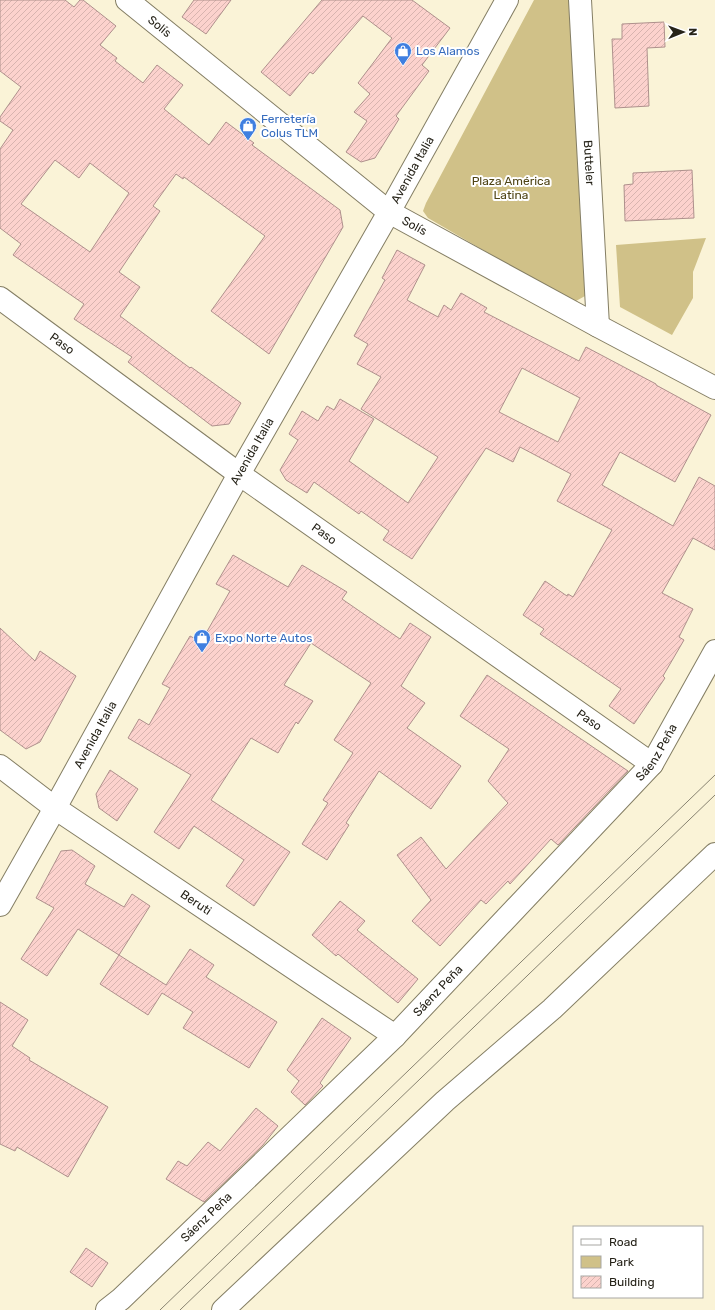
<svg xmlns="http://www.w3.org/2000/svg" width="715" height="1310" viewBox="0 0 715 1310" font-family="Rubik,sans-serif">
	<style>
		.green { fill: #d0c188 }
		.building { fill: url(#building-hatch); stroke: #ae908c; fill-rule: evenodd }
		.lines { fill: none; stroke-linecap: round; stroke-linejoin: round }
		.minor-casing { stroke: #847e64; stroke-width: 24 }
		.tertiary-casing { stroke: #847e64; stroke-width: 24 }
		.minor { stroke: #fff; stroke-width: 22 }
		.tertiary { stroke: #fff; stroke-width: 22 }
		.tram { stroke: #888371; stroke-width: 1 }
		.labels { text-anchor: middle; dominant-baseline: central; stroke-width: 4; stroke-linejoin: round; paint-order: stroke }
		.street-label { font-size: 12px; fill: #262319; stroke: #fff }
		.shop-label { font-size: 12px; fill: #366cbe; stroke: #fff; text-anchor: start }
		.park-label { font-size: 12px; fill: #4e4314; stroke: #fff }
	</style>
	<defs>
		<pattern id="building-hatch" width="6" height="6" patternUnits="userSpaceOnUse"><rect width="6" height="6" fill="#fcd2cd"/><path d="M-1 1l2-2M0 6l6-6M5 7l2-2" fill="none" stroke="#d8b4af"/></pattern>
	</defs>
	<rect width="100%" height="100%" fill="#faf3d7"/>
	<!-- green -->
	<path class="green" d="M534,0h35l16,296 -9,5 -7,-1 -141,-82 -5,-7 3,-8z
		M706,238l-13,34v26l-21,37 -52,-28 -4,-62z"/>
	<!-- building -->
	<path class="building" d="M0,0h65l9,7 6,-7h3l33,26 -16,19 17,13 -2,3 28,22 14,-18 26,20 -19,24 45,36 17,-23 28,21 -2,2 88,65 3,17 -74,127 -58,-43 54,-75 -81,-59 -1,2 -7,-5 -23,32 7,5 -41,61 21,15 -20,29 70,52 1,-1 50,36 -12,21 -17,2 -84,-64 4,-5 -58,-38 10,-15 -71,-49 8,-11 -21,-16v-79l13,-19 -13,-9v-4l21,-30 -21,-16zM55,160l24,18 11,-15 39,30 -39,59 -69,-48z
		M194,0h37l-25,34 -24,-17z
		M322,0h90l38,28 -28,37 7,6 -33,45 3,3 -24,39 -14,4 -15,-10 21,-31 -13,-9 16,-18 -12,-11 34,-45 -29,-22 -50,58 -3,-2 -20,24 -29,-24z
		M664,22l1,25 -18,1 2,58 -34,2 -3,-69h10v-15z
		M692,170l2,48 -69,3 -1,-36 9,-1v-11z
		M397,250l28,15 -18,35 31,17 6,-12 7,5 10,-17 26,15 -3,4 95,49 7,-14 70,37v1l55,30 -36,67 -55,-30 -18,33 71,41 26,-49 16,9v64l-22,-12 -31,55 31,16 -14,28 5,3 -21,36 2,2 -31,46 -25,-18 12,-17 -81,-55 4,-5 -21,-14 22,-34 22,15 1,-2 5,3 39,-67 -55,-29 14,-27 -51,-27 -7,15 -27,-14 -74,111 -29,-19 6,-9 -28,-20 -2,3 -45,-32 -7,11 -21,-13 -6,-10 18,-30 -9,-6 13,-23 16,10 9,-15 7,4 6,-11 34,20 -25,42 59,42 30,-46 -77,-48 20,-32 -24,-13 11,-20 -14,-8 31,-56 -3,-2zM522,368l58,30 -22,44 -59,-30z
		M233,555l55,32 14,-22 45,27 -5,7 58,40 10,-16 21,14 -30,49 24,17 -18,25 54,38 -30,43 -52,-38 -33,52 3,2 -22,35 -25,-16 26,-41 -5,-3 30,-47 -19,-13 37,-57 -60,-40 -27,42 29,16 -15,23 -2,-2 -18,31 -27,-15 -40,62 79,52 -36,54 -28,-20 18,-26 -50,-34 -15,23 -25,-17 37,-57 -63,-37 11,-19 10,6 21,-37 -8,-4 28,-48 11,6 29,-51 -14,-7z
		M0,628l35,33 5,-10 36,25 -36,66 -14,7 -26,-19z
		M487,675l141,96 -70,74 -7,-6 -41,45 -2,-3 -22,23 -5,-4 -41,46 -28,-25 19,-21 -34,-45 24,-18 25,32 62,-66 -20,-22 21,-32 -49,-33z
		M110,770l28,19 -21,32 -18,-13 -3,-14z
		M72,850l23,16 -10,18 39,23 8,-13 18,12 -31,49 -41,-26 -31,47 -26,-17 33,-51 -18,-10 25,-47z
		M340,901l25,20 -8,9 61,49 -20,24 -60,-49 -2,2 -24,-21z
		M190,949l24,16 -8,12 71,45 -28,46 -66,-40 10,-16 -31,-19 -14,22 -48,-31 19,-29 47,30z
		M0,1002l28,18 -16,26 18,12 -1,2 79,47 -40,70 -51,-30 -2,4 -15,-7z
		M322,1018l29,20 -31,45 3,3 -18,19 -14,-13 8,-11 -12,-11z
		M256,1108l22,18 -15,19 -59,57 -38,-23 12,-18 9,5 21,-24 12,9z
		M86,1248l22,15 -16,24 -22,-15z"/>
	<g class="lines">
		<defs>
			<g id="minor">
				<path id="s1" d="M127,0l262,212 209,114 117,62"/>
				<path id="s2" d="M580,0l18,326"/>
				<path id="s3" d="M239,474l413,290"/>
				<path id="s4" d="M0,766l55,42 340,228"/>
				<path id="s5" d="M107,1310l14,-11 274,-263 257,-272 63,-113"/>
				<path d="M223,1310l222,-209 107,-92 163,-155"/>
			</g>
			<g id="tertiary">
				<path id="s6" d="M0,298l239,176"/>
				<path id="s7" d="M0,905l55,-97 184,-334 150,-262 118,-212"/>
			</g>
		</defs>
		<!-- minor casing -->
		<use href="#minor" class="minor-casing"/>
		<!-- tertiary casing -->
		<use href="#tertiary" class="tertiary-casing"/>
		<!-- minor -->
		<use href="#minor" class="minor"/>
		<!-- tertiary -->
		<use href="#tertiary" class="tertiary"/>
		<!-- tram -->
		<path class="tram" d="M160,1310l555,-535
			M180,1310l535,-515"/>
	</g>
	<!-- icons -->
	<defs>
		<symbol id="shop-pin" viewBox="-11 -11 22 30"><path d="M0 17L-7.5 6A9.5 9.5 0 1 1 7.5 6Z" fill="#3f7fe0" stroke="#fff"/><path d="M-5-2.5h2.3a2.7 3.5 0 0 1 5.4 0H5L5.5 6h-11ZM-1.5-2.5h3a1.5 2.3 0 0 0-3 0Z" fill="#fff"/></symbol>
	</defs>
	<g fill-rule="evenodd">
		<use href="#shop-pin" x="393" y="41" width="20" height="27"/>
		<use href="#shop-pin" x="238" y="116" width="20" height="27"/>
		<use href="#shop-pin" x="192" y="628" width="20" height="27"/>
	</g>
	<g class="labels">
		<!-- street labels -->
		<g class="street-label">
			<text stroke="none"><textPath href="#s1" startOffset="42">Solís</textPath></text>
			<text stroke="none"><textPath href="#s2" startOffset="163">Butteler</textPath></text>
			<text stroke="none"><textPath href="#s7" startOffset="843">Avenida Italia</textPath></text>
			<text stroke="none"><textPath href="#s1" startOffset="366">Solís</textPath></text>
			<text stroke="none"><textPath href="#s6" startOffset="77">Paso</textPath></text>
			<text stroke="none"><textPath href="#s7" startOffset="519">Avenida Italia</textPath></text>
			<text stroke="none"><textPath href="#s3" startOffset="104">Paso</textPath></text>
			<text stroke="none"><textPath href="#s3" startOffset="428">Paso</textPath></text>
			<text stroke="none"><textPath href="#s7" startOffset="195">Avenida Italia</textPath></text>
			<text stroke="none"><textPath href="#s5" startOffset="784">Sáenz Peña</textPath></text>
			<text stroke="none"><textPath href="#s4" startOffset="239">Beruti</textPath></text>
			<text stroke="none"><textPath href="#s5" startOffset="460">Sáenz Peña</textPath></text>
			<text stroke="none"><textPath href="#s5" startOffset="136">Sáenz Peña</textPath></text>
		</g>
		<!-- shop labels -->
		<g class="shop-label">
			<text x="416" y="51">Los Alamos</text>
			<text x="261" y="119">Ferretería<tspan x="261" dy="14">Colus TLM</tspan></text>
			<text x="215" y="638">Expo Norte Autos</text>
		</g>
		<!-- park labels -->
		<g class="park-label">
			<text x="511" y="181">Plaza América<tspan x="511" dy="14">Latina</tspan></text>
		</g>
	</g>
	<!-- legend -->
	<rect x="573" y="1226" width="130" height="72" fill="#ffffff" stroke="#a8a7a3"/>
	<rect x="581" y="1239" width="20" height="6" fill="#ffffff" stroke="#a8a7a3"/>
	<text x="609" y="1246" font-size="12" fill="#262319">Road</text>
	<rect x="581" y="1256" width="20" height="12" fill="#d0c188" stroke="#a8a7a3"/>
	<text x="609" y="1266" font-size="12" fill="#262319">Park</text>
	<rect x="581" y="1276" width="20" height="12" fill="url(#building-hatch)" stroke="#a8a7a3"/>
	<text x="609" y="1286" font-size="12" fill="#262319">Building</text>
	<!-- north arrow -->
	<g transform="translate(683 32) rotate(89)" stroke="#ffffff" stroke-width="3" paint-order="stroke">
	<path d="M0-3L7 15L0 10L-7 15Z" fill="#262319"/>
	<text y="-6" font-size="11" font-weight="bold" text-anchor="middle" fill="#262319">N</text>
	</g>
</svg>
